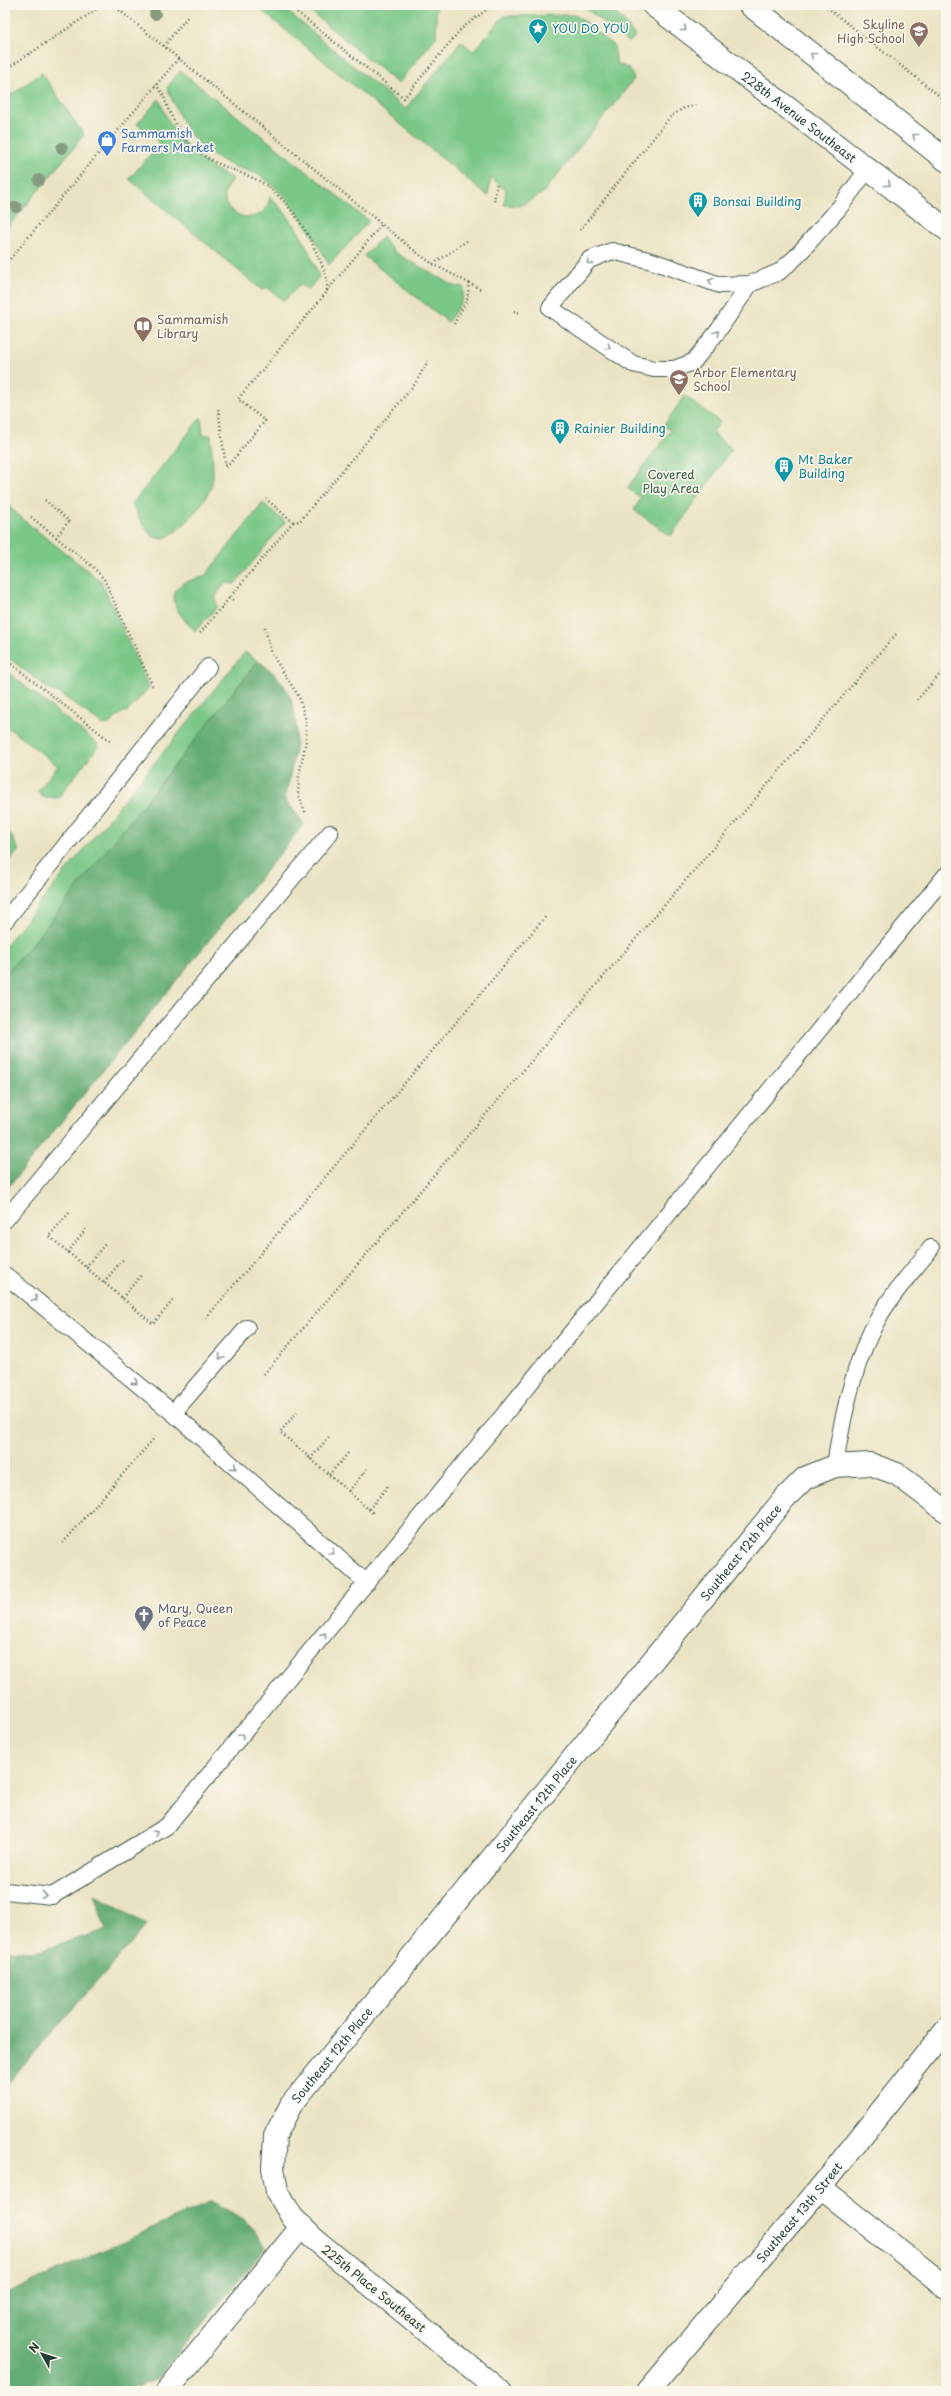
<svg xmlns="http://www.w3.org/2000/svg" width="951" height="2396" viewBox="0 0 951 2396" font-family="'Playpen Sans',sans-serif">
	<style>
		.green { fill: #7ac787; stroke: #4c825e }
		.forest { fill: #63ac74; stroke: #417454 }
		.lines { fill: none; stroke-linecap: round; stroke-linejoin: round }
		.service-casing { stroke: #3d5649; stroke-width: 18 }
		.minor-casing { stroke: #3d5649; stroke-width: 24 }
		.secondary-casing { stroke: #3d5649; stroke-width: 24 }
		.path { stroke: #3d5649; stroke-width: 2.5; stroke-dasharray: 1 3; stroke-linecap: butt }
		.service { stroke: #fff; stroke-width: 16 }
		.minor { stroke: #fff; stroke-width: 22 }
		.secondary { stroke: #fff; stroke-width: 22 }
		.tree { fill: #879b80 }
		.oneway { stroke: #8f9e9a }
		.labels { text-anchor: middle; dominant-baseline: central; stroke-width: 3.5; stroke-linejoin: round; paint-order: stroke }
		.education-label { font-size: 12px; fill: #785e54; stroke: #fbf7ec; text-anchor: start }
		.culture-label { font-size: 12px; fill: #0d838f; stroke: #fbf7ec; text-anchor: start }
		.street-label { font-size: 12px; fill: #1f3d34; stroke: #fbf7ec }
		.shop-label { font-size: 12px; fill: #366cbe; stroke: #fbf7ec; text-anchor: start }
		.park-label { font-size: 12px; fill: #366049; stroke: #fbf7ec }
		.worship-label { font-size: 12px; fill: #5b616d; stroke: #fbf7ec; text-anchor: start }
	</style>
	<rect width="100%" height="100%" fill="#fbf7ec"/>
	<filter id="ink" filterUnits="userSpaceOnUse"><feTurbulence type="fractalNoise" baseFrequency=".025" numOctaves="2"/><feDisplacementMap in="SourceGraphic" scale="8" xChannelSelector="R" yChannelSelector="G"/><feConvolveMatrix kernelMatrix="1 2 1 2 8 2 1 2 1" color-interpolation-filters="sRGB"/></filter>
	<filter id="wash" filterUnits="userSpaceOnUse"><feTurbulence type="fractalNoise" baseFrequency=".012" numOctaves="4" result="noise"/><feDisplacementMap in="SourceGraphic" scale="16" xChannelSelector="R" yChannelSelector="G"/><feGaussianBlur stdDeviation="0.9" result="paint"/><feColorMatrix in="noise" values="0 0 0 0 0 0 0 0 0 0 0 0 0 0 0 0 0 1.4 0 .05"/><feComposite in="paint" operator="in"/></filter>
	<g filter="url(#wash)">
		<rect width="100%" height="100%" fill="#eae3c3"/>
		<!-- green -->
		<path class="green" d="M255,5h25l125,104 56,-68 12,10 31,-35 72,-1 38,31 3,18 12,4 5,11 -92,115 -22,12 -16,-1 2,-15 -15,-12 -3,18z
			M303,5h133v32l-38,47z
			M582,5h23l17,14 13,17 -6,7z
			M180,71l189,150 -40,44c-17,-33 -36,-64 -65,-87 -9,-7 -23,-8 -34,-13 -39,-19 -47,-40 -63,-77z
			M42,73l42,62 -79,96v-132z
			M159,99c3,5 4,12 7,17 15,30 38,49 67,63 -30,31 31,58 37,18 25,23 38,49 49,80l-11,13 -8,-6 -16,17 -17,-14 -4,4 -134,-112 31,-36 -23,-19z
			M382,237l12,15 62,35 6,-1 2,3 -2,12 -14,21 -84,-66z
			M685,396l35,26 -8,11 20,16 -61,87 -37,-26 7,-12 -14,-10 44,-58 -8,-4z
			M201,417l2,18h8c0,15 4,35 1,49 -3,15 -38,59 -55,54 -12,-4 -19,-24 -25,-34z
			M5,503l21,19 75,59 48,107 -22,24h-4l-14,12 -6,1 -45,-33 -7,-1 -46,-36z
			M263,503l22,19 -50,62 -9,-1c-7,8 -13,13 -9,24l-22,24c-26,-25 -34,-46 9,-54z
			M245,652l13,9 -229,287 -24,26v-28z
			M5,670l94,75 -41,53 -16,-1 -5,-5 21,-26 -53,-41z
			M8,830l11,20 -14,16v-32z"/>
		<!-- forest -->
		<path class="forest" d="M258,661c53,34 39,86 27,138l19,25 -299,367v-217l24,-26z
			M94,1894l53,31 -124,140 -18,23v-138l27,2 74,-22z
			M211,2201l34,19 21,28 -109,130 -34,13h-118v-96z"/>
	</g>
	<g filter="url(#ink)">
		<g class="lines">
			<defs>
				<path id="service" d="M750,284l-32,47 -25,31 -19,7h-20l-21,-5 -83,-56 39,-48 23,-9 40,10 68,24 30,-1 29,-12 17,-15 43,-49 29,-39
					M5,921l203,-254
					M5,1220l325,-387
					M5,1275l168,138 194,170
					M173,1413l74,-85
					M835,1466c7,-49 19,-106 44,-149 14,-25 35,-47 52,-69
					M5,1891l47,5 115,-70 779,-951"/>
				<g id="minor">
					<path d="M820,2188l126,99"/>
					<path d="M167,2391l135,-165"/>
					<path id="s1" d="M500,2391l-187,-153 -21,-21 -15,-26 -4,-23 2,-32 16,-31 493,-606 21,-21 30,-12 35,-2 27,10 49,37"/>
					<path id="s2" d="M648,2391l172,-203 126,-159"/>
				</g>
				<g id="secondary">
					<path id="s3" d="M653,5l293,224"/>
					<path d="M750,5l196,155"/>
				</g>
			</defs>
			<!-- service casing -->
			<use href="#service" class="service-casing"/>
			<!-- minor casing -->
			<use href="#minor" class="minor-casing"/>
			<!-- secondary casing -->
			<use href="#secondary" class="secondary-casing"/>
			<!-- path -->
			<path class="path" d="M113,5l303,247 17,12 47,25
				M288,5l116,93 57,-69 32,-24
				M506,5l23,3 45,-2
				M824,5l122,96
				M164,46l25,-31
				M5,70l98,-65
				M155,85c10,8 9,15 14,26 5,10 11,22 19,31 19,21 41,25 65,36 29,12 54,51 65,78 5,11 12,25 8,37l-88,106 27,22 -39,47 -8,-61
				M494,201l3,-18
				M580,230l91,-114 13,-8 14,-3
				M433,264l34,-23
				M5,265l173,-206
				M327,291l55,-67
				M514,311l6,2 1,-1
				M454,324l13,-24 2,-15
				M45,500l24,21 -13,16
				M31,517l62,50 11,12 49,108
				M293,522l7,-1 115,-137 13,-23
				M229,597l5,4
				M265,627l6,26 28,44 7,24v20l-7,34 -1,19 8,20
				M200,633l93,-111 -27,-23
				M5,659l105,82
				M917,700l24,-27
				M69,1213l-20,23 104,88 20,-24
				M68,1252l19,-24
				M86,1267l20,-24
				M104,1282l20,-24
				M122,1298l20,-24
				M206,1318l341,-403
				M264,1374l632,-740
				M297,1412l-17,20 94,82
				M310,1459l19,-22
				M329,1475l19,-22
				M349,1491l18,-22
				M369,1509l19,-23
				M63,1543l92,-106"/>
			<!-- service -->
			<use href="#service" class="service"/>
			<!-- minor -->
			<use href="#minor" class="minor"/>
			<!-- secondary -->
			<use href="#secondary" class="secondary"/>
		</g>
		<!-- trees -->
		<g class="tree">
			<circle cx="155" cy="14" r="6"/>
			<circle cx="62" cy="148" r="6"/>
			<circle cx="39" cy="180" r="6"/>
			<circle cx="16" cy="207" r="6"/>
		</g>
		<!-- one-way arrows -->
		<defs><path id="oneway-chevron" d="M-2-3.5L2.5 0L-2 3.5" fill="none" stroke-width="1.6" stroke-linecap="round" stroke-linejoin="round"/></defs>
		<g class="oneway">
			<use href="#oneway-chevron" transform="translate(684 29) rotate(38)"/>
			<use href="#oneway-chevron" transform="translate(813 55) rotate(-142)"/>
			<use href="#oneway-chevron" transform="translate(915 136) rotate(-142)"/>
			<use href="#oneway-chevron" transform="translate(888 184) rotate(38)"/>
			<use href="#oneway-chevron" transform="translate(589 262) rotate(141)"/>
			<use href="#oneway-chevron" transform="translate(711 281) rotate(-161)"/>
			<use href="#oneway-chevron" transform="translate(717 333) rotate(-53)"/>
			<use href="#oneway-chevron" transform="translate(608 347) rotate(34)"/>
			<use href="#oneway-chevron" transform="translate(35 1299) rotate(40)"/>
			<use href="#oneway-chevron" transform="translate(221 1357) rotate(131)"/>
			<use href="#oneway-chevron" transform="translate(135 1382) rotate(40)"/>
			<use href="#oneway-chevron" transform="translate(234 1467) rotate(41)"/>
			<use href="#oneway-chevron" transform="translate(332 1552) rotate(41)"/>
			<use href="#oneway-chevron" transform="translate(324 1635) rotate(-51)"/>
			<use href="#oneway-chevron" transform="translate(242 1736) rotate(-51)"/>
			<use href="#oneway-chevron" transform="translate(156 1833) rotate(-31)"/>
			<use href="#oneway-chevron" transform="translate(44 1895) rotate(6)"/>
		</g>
	</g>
	<!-- icons -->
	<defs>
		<symbol id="sight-pin" viewBox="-11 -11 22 30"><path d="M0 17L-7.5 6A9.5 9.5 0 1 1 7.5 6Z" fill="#0f9aa8" stroke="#fbf7ec"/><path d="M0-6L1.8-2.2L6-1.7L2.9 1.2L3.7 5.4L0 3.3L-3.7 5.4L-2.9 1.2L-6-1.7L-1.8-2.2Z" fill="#fff"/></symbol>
		<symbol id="school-pin" viewBox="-11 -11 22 30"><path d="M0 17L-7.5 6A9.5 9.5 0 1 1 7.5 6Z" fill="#8d6e63" stroke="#fbf7ec"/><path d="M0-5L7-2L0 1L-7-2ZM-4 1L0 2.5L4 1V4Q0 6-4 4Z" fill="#fff"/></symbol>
		<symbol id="shop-pin" viewBox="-11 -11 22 30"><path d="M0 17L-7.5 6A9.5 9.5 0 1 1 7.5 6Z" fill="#3f7fe0" stroke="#fbf7ec"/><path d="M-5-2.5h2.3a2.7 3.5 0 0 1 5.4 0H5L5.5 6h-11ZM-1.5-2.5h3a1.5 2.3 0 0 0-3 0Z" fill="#fff"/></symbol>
		<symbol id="building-pin" viewBox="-11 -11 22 30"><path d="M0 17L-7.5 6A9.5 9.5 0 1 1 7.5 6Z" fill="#0f9aa8" stroke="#fbf7ec"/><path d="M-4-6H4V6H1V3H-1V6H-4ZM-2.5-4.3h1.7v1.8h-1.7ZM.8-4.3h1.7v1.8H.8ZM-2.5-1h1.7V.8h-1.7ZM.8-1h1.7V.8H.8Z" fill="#fff"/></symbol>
		<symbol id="library-pin" viewBox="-11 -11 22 30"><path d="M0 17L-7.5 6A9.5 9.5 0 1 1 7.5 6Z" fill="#8d6e63" stroke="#fbf7ec"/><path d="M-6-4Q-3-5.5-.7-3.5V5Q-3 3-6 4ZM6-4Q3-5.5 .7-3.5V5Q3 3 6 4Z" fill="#fff"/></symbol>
		<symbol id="church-pin" viewBox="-11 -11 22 30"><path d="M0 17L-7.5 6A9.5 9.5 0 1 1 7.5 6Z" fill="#6b7280" stroke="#fbf7ec"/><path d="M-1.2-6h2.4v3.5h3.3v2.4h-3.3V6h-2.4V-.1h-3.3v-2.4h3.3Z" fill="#fff"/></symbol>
	</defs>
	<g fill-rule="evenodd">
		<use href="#sight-pin" x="527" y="17" width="22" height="30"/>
		<use href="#school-pin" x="908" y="20" width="22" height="30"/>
		<use href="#shop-pin" x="96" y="129" width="22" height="30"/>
		<use href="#building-pin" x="687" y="190" width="22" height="30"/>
		<use href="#library-pin" x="132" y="315" width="22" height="30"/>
		<use href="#school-pin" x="668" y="368" width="22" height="30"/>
		<use href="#building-pin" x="549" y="417" width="22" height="30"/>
		<use href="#building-pin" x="773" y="455" width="22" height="30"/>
		<use href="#church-pin" x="133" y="1604" width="22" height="30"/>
	</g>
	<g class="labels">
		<!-- education labels -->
		<g class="education-label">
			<text x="905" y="24" text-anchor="end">Skyline<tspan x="905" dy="14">High School</tspan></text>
			<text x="157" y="319">Sammamish<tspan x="157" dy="14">Library</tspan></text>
			<text x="693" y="372">Arbor Elementary<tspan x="693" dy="14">School</tspan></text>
		</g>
		<!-- culture labels -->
		<g class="culture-label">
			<text x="552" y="28">YOU DO YOU</text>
			<text x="712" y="201">Bonsai Building</text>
			<text x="574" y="428">Rainier Building</text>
			<text x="798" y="459">Mt Baker<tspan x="798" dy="14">Building</tspan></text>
		</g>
		<!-- street labels -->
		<g class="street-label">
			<text stroke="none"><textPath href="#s3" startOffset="184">228th Avenue Southeast</textPath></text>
			<text stroke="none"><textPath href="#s1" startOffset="1104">Southeast 12th Place</textPath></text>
			<text stroke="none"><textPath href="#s1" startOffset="780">Southeast 12th Place</textPath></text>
			<text stroke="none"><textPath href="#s1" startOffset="456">Southeast 12th Place</textPath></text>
			<text stroke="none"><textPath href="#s2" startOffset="234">Southeast 13th Street</textPath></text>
			<text transform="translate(374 2288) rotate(39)">225th Place Southeast</text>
		</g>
		<!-- shop labels -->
		<g class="shop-label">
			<text x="121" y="133">Sammamish<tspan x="121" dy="14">Farmers Market</tspan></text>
		</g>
		<!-- park labels -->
		<g class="park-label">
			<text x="671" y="474">Covered<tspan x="671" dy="14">Play Area</tspan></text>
		</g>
		<!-- worship labels -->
		<g class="worship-label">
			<text x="158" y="1608">Mary, Queen<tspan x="158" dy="14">of Peace</tspan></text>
		</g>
	</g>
	<!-- margin -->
	<rect width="951" height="2396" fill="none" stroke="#fbf7ec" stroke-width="20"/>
	<!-- north arrow -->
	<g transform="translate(42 2354) rotate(309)" stroke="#fbf7ec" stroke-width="3" paint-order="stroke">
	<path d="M0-3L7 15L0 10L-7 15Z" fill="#1f3d34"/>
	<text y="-6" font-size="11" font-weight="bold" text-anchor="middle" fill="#1f3d34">N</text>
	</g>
</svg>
